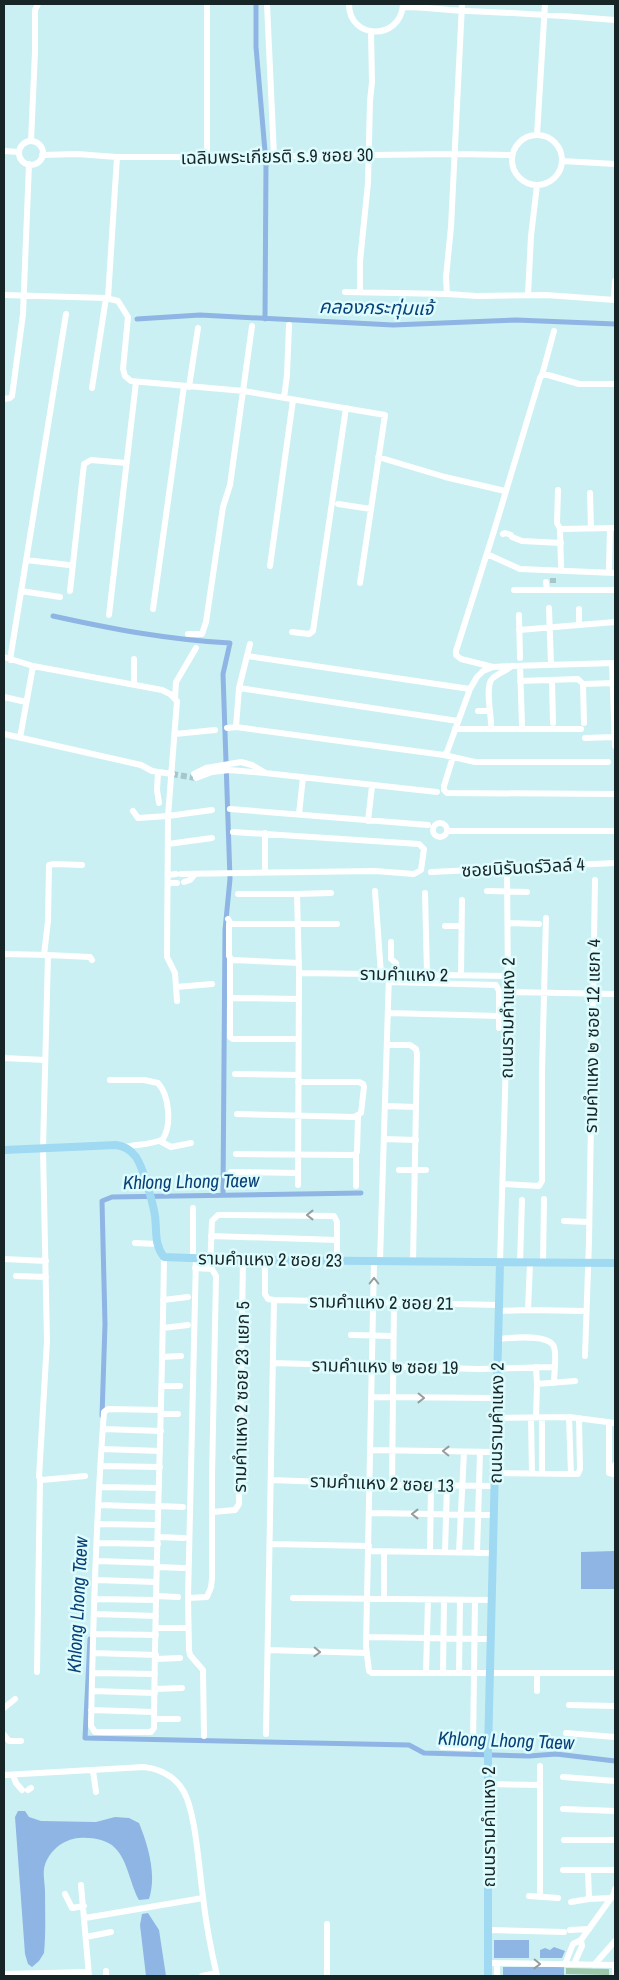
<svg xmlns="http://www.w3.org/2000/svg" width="619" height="1980" viewBox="0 0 619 1980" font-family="'Archivo Narrow','Noto Sans Thai',sans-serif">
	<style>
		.green { fill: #9fc8aa }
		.water { fill: #8eb5e4 }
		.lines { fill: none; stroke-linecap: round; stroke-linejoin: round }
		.canal { stroke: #8eb5e4; stroke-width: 5 }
		.minor-tunnel { stroke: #a6c7ca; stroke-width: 6; stroke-dasharray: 6 3; stroke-linecap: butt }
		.minor { stroke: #fff; stroke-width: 6 }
		.major { stroke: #a0d9f2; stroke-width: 8 }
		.oneway { stroke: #979d9d }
		.labels { text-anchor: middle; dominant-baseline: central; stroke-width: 5; stroke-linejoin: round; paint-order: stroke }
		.street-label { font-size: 18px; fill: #172526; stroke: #defcfe }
		.water-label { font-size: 19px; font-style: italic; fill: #084078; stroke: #defcfe }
	</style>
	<rect width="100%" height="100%" fill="#caf0f3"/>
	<!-- green -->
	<path class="green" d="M566,1968l43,1v6l-43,-1z"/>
	<!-- water -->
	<path class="water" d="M615,1551v38h-34v-37z
		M18,1811h7l4,6 12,4 55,1 19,-5 14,1 10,5c9,22 18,52 10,76l-10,1c-9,-16 -11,-39 -24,-52 -8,-9 -25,-11 -36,-10 -16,1 -32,14 -35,31 -1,7 1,15 1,23 0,20 1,41 -1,61l-5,8 -7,6 -4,-3 -3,-10 -10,-137z
		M148,1913l11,17 7,46h-20l-6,-51 2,-11z
		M494,1940h35v18h-35z
		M554,1947l11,4 -3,7h-22v-8l5,-2 5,2z
		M503,1967h61v8h-61z"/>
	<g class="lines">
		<!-- canal -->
		<path class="canal" d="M256,4v43l10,116 -1,156
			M137,319l63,-4 193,10 123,-5 99,4
			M53,616c59,13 117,24 177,27l-7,31 7,205 -5,51 -2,265
			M102,1416l3,-92 -3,-123 10,-4 249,-4
			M90,1639l-5,99 324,7 15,8 105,3 27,-2 59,7"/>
		<!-- minor-tunnel -->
		<path class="minor-tunnel" d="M553,578v5
			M172,774l24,4"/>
		<!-- minor -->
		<path class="minor" d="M267,4l7,152
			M349,4c0,36 51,37 54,1
			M462,4l-11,223 -5,50 1,17 30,2 69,-1 69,5
			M403,7c22,0 43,3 65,4 50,2 98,5 147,9
			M512 160a25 25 0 1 1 50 0a25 25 0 1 1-50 0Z
			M537,135l8,-131
			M31,141l4,-89v-42l3,-6
			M19 153a12 12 0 1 1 24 0a12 12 0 1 1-24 0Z
			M4,151l15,1
			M42,155l35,-1 40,3h90l247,-3 58,1
			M207,157v-153
			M562,161l53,3
			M345,292l102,2
			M360,292v-31l8,-78 2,-82 2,-19 -1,-50
			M4,295l102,3 12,3 10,16 -5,52 2,7 6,5 113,10 141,24 -25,168
			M528,295l3,-59 6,-51
			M108,298l9,-141
			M614,300l1,-19
			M542,375l12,-44
			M189,387l9,-59
			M92,388l14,-90
			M284,398l3,-23 2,-50
			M4,399l6,-1 2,-2 11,-82 6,-150
			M378,457l67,20 60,14
			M558,490l-1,33 3,6 1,37
			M590,493l1,35
			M338,504l33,5
			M560,529l55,-1
			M503,534l2,-1 6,2 1,2 10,4 39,2
			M487,554l33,15 95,4
			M26,560l43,5
			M270,566l23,-166
			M609,568l1,-40
			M546,582l1,8
			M514,590h101
			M21,591l39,6
			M70,591l14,-127 7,-4 35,3
			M549,608l2,56
			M153,609l31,-223
			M579,609v15
			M109,615l27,-233
			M519,615l1,43
			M519,630l96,-8
			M292,632l17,2 4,-3 33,-223
			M188,634h14l4,-12 17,-115 7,-22 22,-159
			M247,656l3,-12
			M4,657l29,9 129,24 8,4 7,7 -9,115 -1,141 8,16 2,28
			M134,659v25
			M10,660l56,-346
			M612,663l3,83
			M520,666l2,59
			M493,667l-32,-8 -5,-4v-4l38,-120 46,-153 2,-3h6l31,9h36
			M552,680l1,43
			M520,681l58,-2 5,5 32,-1
			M583,684l1,39
			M239,688l219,33
			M4,697l22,5
			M175,699l1,-17 20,-34
			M478,711h12
			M491,724c0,-10 -6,-38 1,-45 4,-5 14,-8 20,-13
			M236,727l3,-39 8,-32 223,33
			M227,728l9,-1 208,28 31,7h133
			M455,729h126
			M4,734l137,31 11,6 20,3
			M175,734l40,-4
			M20,738l13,-72
			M585,738l30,-1
			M444,755l3,-3 23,-63 7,-12 6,-6 10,-4 19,-1 103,-3
			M453,757l-9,29v4l3,3 167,1
			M158,773l-1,17 2,13
			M194,774l12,-6 35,-6 11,3 12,7
			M196,778l16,-6 17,-2 36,3 172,19
			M230,809l198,16
			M133,811l5,7 30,-2 44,-6
			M299,814l4,-37
			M368,821l4,-35
			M433 830a7 7 0 1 1 14 0a7 7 0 1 1-14 0Z
			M447,831h168
			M265,833v38
			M168,844l44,-6
			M431,872l184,-9
			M181,874l194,-3 39,3 7,-4 3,-21 -5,-5 -186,-12
			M168,875l8,-1
			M184,882l6,-2 5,-6
			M168,883h9
			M375,891l6,83
			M487,891l40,1
			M425,893l2,81
			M238,894h59l2,79 -1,212
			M297,894l34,-1
			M228,919l3,5h106
			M508,923l31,1
			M229,924v32l3,4 67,3
			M445,926h16
			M391,942v17l5,4 1,11
			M4,954l44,1 -5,194 4,192 -8,136 3,3 43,-4
			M44,955l4,-34 1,-56 5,-1 28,1
			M48,955l42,2 2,3
			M230,959v78l3,2h65
			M299,973l210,3
			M461,975l1,-75
			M389,982l107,3 3,6v37
			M176,987l36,-3
			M508,992l107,2
			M233,998l66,1
			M388,1013l111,3
			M387,1045h23l6,4 1,5 -4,207
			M4,1058l41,2
			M235,1074l63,1
			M110,1080h34l14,3c11,12 14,41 5,56 -10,6 -26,5 -38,8
			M385,1106l31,1
			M237,1114l117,3 7,-4 3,-26 -1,-3 -4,-2h-61
			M384,1139l32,1
			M160,1141l11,6 20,-4
			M236,1154l118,1 3,-3 1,-36
			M356,1154v32
			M399,1170h27
			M231,1172l67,1
			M504,1184l35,2 3,-5v-109l4,-154
			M564,1221l25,1
			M211,1236l126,4
			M135,1243l22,1
			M193,1257v-49
			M196,1257l-8,341 1,52 1,5 13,15 1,66
			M4,1259l42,2
			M265,1260v34l3,5 6,1 225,5
			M374,1261l-8,385 3,25 3,2h243
			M380,1261l9,-287
			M500,1263l8,-271 -1,-123
			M520,1263l2,-63
			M530,1263l-2,47 58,1
			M543,1263l1,-64
			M210,1268l2,-47 6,-6h6l110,1 3,6v38
			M16,1276l30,1
			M163,1300l25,-3
			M499,1311l29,-1
			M163,1328l25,-3
			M351,1335l42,1
			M498,1339c12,-1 51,-6 56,8 3,10 0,25 0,36
			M585,1356l4,-115 6,-361
			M162,1357l19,-1
			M273,1363l205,6 76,-2
			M536,1367l1,17
			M162,1386h18
			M372,1397l124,1
			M161,1410l-53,-1 -4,3c-8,104 -11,210 -13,314l4,6h56l3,-4c1,-157 8,-314 10,-471
			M161,1414h17
			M569,1417l2,57
			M496,1418l73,-1 46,6
			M531,1418l1,55
			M536,1418l1,-34 38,-3
			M609,1422v51l4,1 2,-9
			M103,1429l58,2
			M102,1449l58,2
			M371,1450l124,2
			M101,1466l59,1
			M495,1473l83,1 2,-5 -1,-51
			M542,1473v-55
			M271,1480l133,5 90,1
			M392,1485l2,-183
			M100,1487l59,1
			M99,1505l59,2
			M158,1506l25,1
			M213,1512l22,-2 4,-6 4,-244
			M369,1513l125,2
			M98,1524l60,1
			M158,1537l26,1
			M97,1543l61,1
			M271,1544l98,2
			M368,1551l125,2
			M430,1552l1,-67
			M445,1552l2,-67
			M459,1552l5,-100
			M477,1553l3,-101
			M97,1561l60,2
			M157,1567l27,1
			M96,1580l60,2
			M156,1596l22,1
			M188,1598l19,-1 4,-10 1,-8v-102l4,-201 -4,-7 -17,-1
			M293,1598l199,2
			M95,1599l61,1
			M384,1599v-47
			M95,1614l61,2
			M156,1628h29
			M94,1634l62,1
			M367,1637l123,2
			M268,1650l99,3
			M93,1653l63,2
			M156,1659l24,-1
			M37,1672l3,-193
			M93,1673l62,1
			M426,1673l2,-73
			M443,1673l1,-73
			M459,1673l1,-73
			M537,1674v17
			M155,1689l27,-1
			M92,1691l63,2
			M569,1705l46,1
			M4,1708l11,-9
			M91,1710l63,2
			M154,1719h24
			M566,1733l49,4
			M266,1734l8,-434
			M4,1735l5,6h12
			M442,1747l27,1 4,-3 2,-145
			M540,1766v130
			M93,1771l3,21
			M4,1775l140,-8c17,2 31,9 40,25 12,22 15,78 19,105 3,27 8,53 14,79
			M13,1775l3,8 6,7
			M563,1777l52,4
			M488,1784l52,1
			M28,1790l3,-2
			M563,1809l52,2
			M564,1840h51
			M563,1870h52
			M588,1870l1,29
			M81,1885l8,91
			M65,1894l7,14 12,-2
			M529,1896l29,2
			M571,1902l18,-3 21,-1
			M85,1918l118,-20
			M327,1924v52
			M488,1930l76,2
			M570,1930l19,-1
			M86,1937l25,-5
			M488,1963l127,2
			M565,1964l8,-20 8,-4 33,-46 1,-5
			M574,1964l8,-18 -1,-6
			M594,1965l21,-24
			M106,1971v5
			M4,1974l84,-2
			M202,1976l14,-3
			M497,1976v-13
			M615,1976v-9"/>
		<!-- major -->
		<path class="major" d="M4,1150l112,-5c8,1 15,5 20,12 7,10 17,46 19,59 2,15 -1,29 9,41l79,3 372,3
			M488,1976v-225l12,-488"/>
	</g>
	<!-- one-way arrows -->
	<defs><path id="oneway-chevron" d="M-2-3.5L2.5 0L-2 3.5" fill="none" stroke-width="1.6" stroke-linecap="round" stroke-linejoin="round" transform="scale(1.25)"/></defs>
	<g class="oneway">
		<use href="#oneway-chevron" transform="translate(310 1215) rotate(180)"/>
		<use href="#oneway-chevron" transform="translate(374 1281) rotate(-90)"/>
		<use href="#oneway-chevron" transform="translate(421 1398) rotate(1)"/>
		<use href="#oneway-chevron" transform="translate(446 1451) rotate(-179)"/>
		<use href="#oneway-chevron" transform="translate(415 1514) rotate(180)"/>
		<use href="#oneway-chevron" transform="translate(317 1652) rotate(2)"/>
		<use href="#oneway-chevron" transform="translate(537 1964) rotate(1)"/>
	</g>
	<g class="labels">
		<!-- street labels -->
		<g class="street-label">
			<text transform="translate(277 156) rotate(-1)">เฉลิมพระเกียรติ ร.9 ซอย 30</text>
			<text transform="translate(523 867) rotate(-3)">ซอยนิรันดร์วิลล์ 4</text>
			<text transform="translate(404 974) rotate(1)">รามคำแหง 2</text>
			<text transform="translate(507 1018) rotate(-89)">ถนนรามคำแหง 2</text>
			<text transform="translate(592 1036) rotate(-89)">รามคำแหง ๒ ซอย 12 แยก 4</text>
			<text transform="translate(270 1259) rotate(1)">รามคำแหง 2 ซอย 23</text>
			<text transform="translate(381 1302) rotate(1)">รามคำแหง 2 ซอย 21</text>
			<text transform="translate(385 1366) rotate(1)">รามคำแหง ๒ ซอย 19</text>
			<text transform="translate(241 1397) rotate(-89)">รามคำแหง 2 ซอย 23 แยก 5</text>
			<text transform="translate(496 1423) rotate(-89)">ถนนรามคำแหง 2</text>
			<text transform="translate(382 1483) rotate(2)">รามคำแหง 2 ซอย 13</text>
			<text transform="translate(488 1827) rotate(-90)">ถนนรามคำแหง 2</text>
		</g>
		<!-- water labels -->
		<g class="water-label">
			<text transform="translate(376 307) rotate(1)">คลองกระทุ่มแจ้</text>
			<text transform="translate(191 1181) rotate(-1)">Khlong Lhong Taew</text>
			<text transform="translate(77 1605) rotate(-87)">Khlong Lhong Taew</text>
			<text transform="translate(506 1740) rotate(2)">Khlong Lhong Taew</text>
		</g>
	</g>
	<!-- border -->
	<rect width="619" height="1980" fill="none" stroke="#172526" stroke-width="10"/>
</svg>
